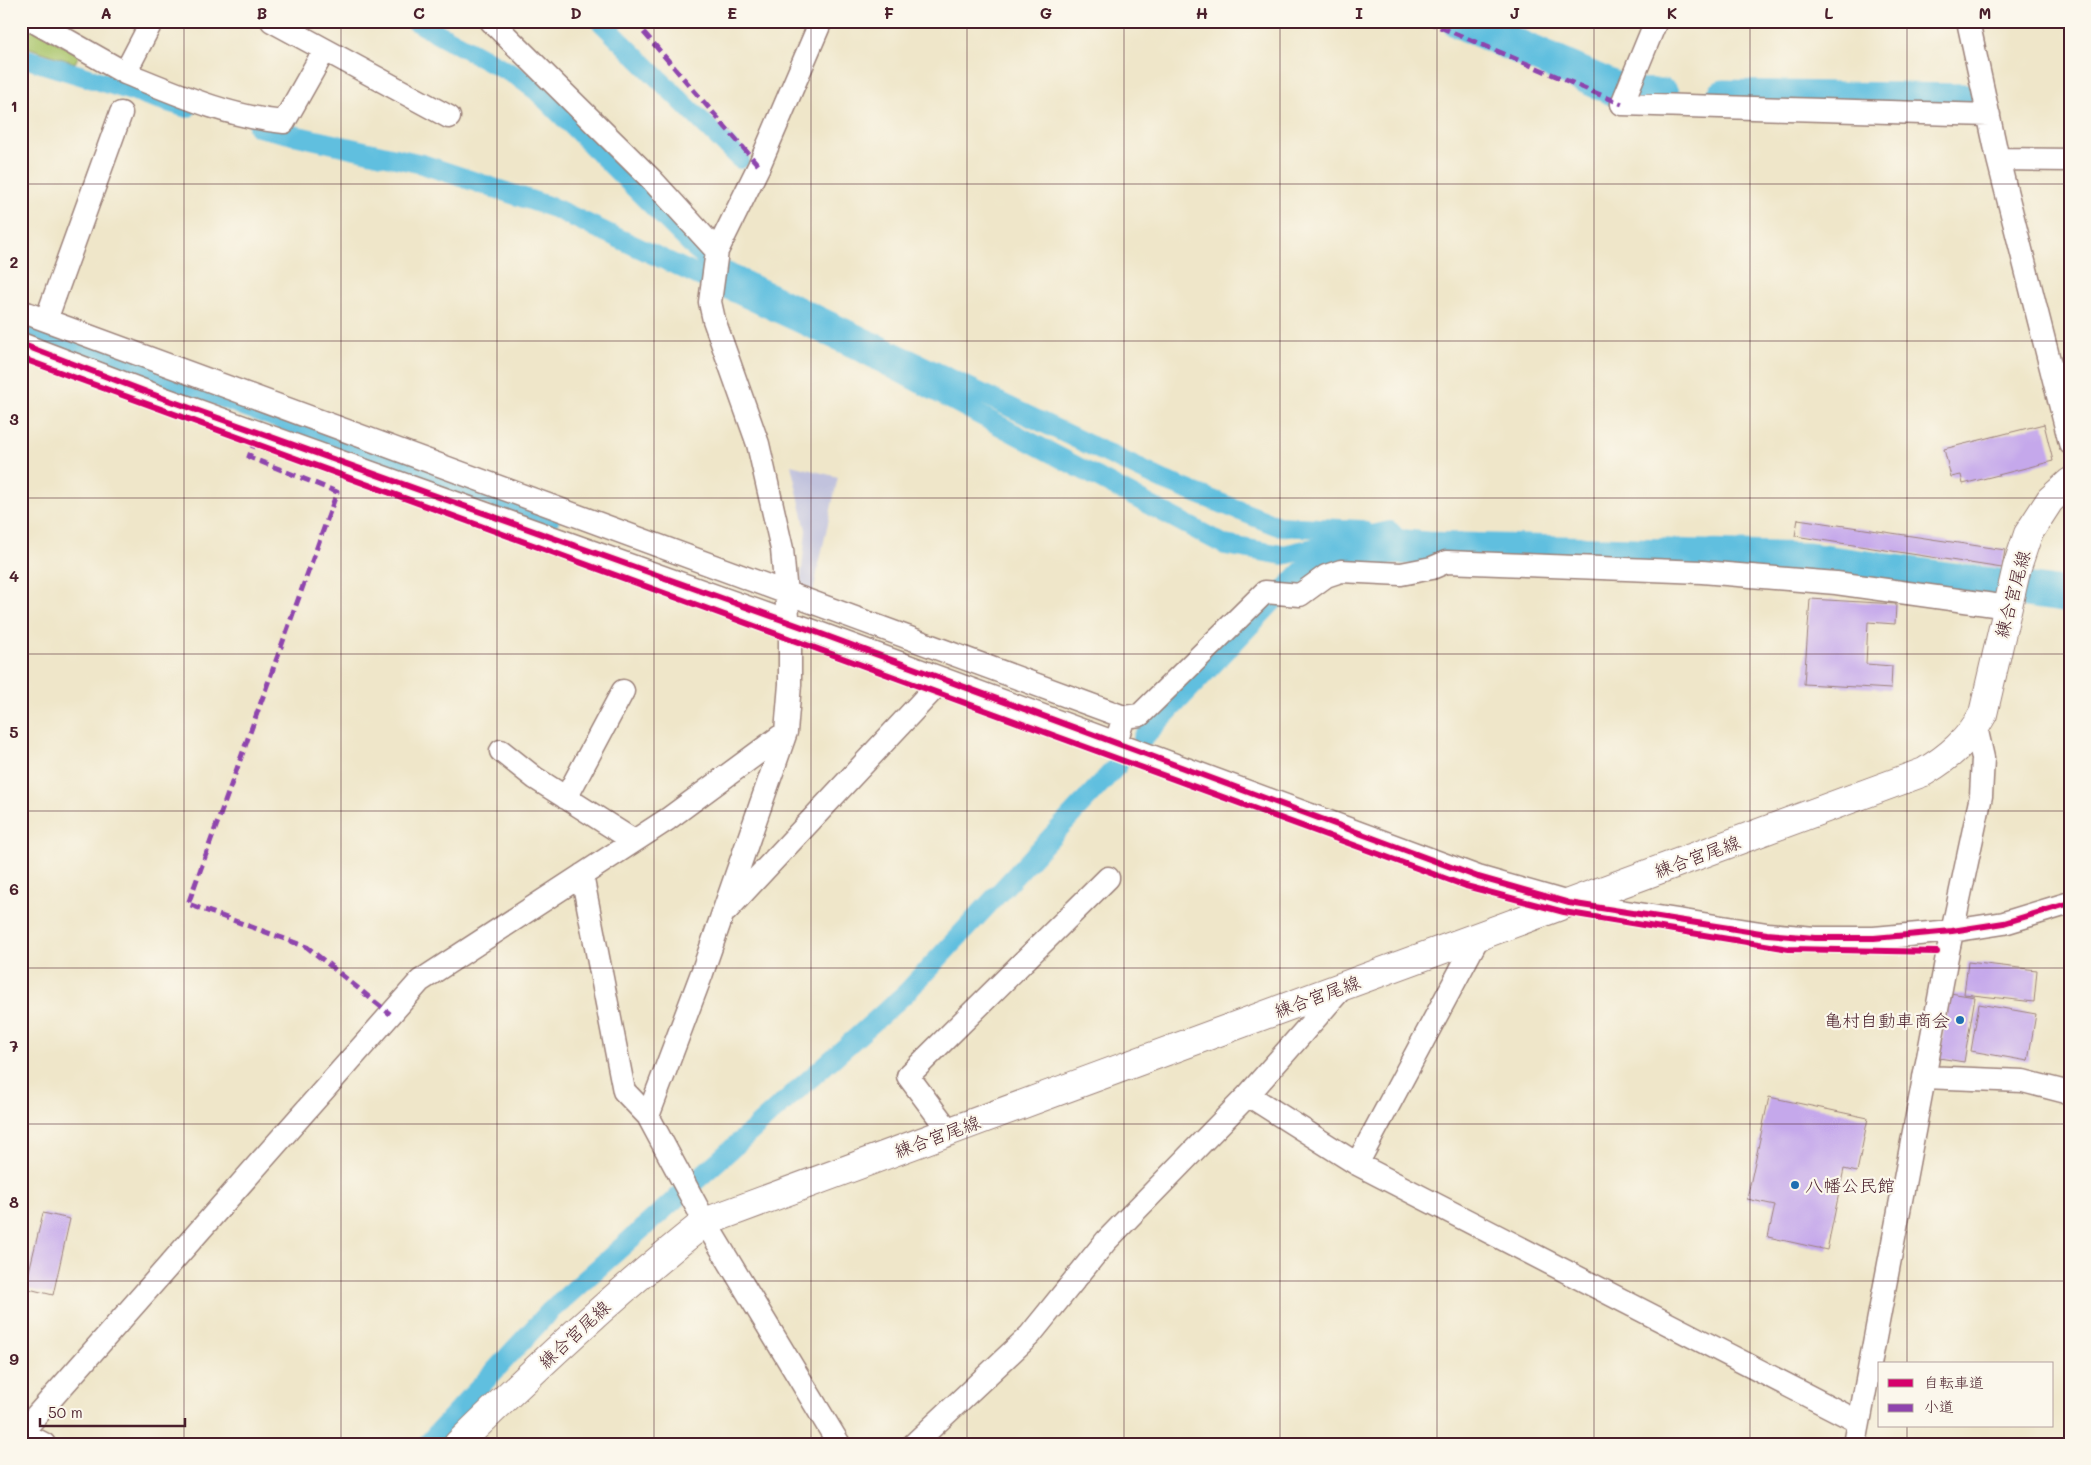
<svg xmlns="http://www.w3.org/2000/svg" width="2091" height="1465" viewBox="0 0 2091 1465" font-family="Mali,'Klee One',sans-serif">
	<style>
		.industrial { fill: #c1c2dd }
		.green { fill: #abc66d; stroke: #7a724c }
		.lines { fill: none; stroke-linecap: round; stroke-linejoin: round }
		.canal { stroke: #61bfdf; stroke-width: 20 }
		.river { stroke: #61bfdf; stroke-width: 35 }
		.building { fill: #c5a8eb }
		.minor-casing { stroke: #9c827a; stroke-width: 25 }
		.major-casing { stroke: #9c827a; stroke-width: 30 }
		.minor { stroke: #fff; stroke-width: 22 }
		.major { stroke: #fff; stroke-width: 28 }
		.quiet { stroke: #8e44ad; stroke-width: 5; stroke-dasharray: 10 5; stroke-linecap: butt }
		.cycleway-casing { stroke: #fbf7ec; stroke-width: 9 }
		.cycleway { stroke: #d6006c; stroke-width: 6 }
		.grid { fill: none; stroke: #4a1f2b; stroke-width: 1; stroke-opacity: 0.55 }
		.poi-dot { fill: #1f6fb2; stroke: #fbf7ec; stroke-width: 2 }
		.labels { text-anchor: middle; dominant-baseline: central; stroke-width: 4.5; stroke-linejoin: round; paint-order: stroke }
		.street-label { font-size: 18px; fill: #4a1f2b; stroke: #fbf7ec }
		.poi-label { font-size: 18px; fill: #4a1f2b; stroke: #fbf7ec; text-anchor: end }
		.neatline { fill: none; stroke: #4a1f2b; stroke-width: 2 }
		.grid-label { font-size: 16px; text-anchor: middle; font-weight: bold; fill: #4a1f2b }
	</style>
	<rect width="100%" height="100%" fill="#fbf7ec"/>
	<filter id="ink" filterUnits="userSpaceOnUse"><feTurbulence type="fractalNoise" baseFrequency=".02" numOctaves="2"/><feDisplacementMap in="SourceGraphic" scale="10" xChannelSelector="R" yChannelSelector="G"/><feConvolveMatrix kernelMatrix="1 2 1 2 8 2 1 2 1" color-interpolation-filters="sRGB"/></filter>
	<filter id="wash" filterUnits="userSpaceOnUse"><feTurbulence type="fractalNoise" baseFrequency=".0096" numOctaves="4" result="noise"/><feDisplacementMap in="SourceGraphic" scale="20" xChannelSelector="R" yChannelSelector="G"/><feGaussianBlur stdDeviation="1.12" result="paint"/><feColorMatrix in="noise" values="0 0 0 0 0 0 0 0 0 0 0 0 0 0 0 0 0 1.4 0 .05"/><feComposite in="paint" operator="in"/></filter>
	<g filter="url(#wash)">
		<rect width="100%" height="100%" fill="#efe6c9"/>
		<!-- industrial -->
		<path class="industrial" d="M791,465l47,12 -25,115 -13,-5 6,-57z"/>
		<!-- green -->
		<path class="green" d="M21,22l58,33 -4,8 -54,-18z"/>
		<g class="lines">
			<!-- canal -->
			<path class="canal" d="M415,21l103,56 19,14 175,174 451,215 115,46 84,4
				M600,21l140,138
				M21,57l166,51
				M258,127l164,37 132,44 303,142 368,195 58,10 107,-24 15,16
				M21,325l529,193
				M1143,738l158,-166 62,-22
				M427,1444l122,-132 357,-319 212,-228"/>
			<!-- river -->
			<path class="river" d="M1459,21l170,74 33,1
				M1724,97l244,4
				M1363,550l42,-3 22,2 382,11 261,36"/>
		</g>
		<g id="blocks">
			<!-- building -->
			<path class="building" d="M2044,424l9,37 -90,23 -2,-9 -10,2 -7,-28z
				M1798,519l207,31 -3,18 -207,-32z
				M1810,599l86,5 -1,20 -27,-2 -2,42 26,2 -1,23 -87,-5z
				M1968,962l69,8 -3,32 -70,-8z
				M1950,993l25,4 -11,65 -25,-4z
				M1979,1004l57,10 -8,47 -57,-10z
				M1769,1097l99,21 -11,54 -13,-3 -17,81 -59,-13 7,-32 -28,-6z
				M43,1213l27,6 -17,76 -28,-7z"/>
		</g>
	</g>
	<g filter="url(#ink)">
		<use href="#blocks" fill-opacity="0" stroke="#9c827a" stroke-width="1"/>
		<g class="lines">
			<defs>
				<path id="minor" d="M33,21l92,52 27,-52
					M272,21l177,96
					M491,21l161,159 65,71
					M1656,21l-34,83 367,11
					M1968,21l30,138 72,284
					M125,73c52,21 103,44 159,49l40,-71
					M1998,159l72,1
					M21,311l1103,406 -8,25
					M46,320l75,-207
					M21,344l144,55 651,233 662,245 91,26 198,31 48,4h59l78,-7 52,-8 66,-20
					M1124,717l16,-2 125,-123 35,3 26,-19 15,-5 60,3 31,-6 14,-6 256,10 134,11 172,24
					M501,751l34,27 99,63
					M566,798l57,-107
					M582,875l42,216 24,25 57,106 134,222
					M727,910l216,-231
					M1924,1077l99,4 47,12
					M1248,1095l109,69 502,258
					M648,1116l54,-143 84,-241 4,-48v-45l-8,-90 -24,-105 -44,-124 -4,-18 7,-51 42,-85 62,-145
					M949,1131l-41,-55 200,-198
					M1357,1164l123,-230
					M21,1432l23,12
					M21,1433l399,-452 248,-162 118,-87
					M914,1444l116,-109 76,-94 142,-146 95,-108
					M1855,1444l93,-493 33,-155 2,-38 -7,-31"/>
				<path id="major" d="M458,1444c80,-78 160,-153 247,-222 406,-151 813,-300 1219,-450 25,-15 45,-32 59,-58l34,-147 11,-33 22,-34 20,-18"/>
			</defs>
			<!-- minor casing -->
			<use href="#minor" class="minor-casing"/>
			<!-- major casing -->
			<use href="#major" class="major-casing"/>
			<!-- minor -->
			<use href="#minor" class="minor"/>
			<!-- major -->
			<use href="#major" class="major"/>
			<!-- quiet -->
			<path class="quiet" d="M634,21l125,145
				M1426,21l196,83
				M256,439l-7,18 88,35 -149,412 119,43 83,67"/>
			<defs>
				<path id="cycleway" d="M21,344l144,55 651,233 662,245 91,26 198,31 48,4h59l78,-7 52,-8 66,-20
					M21,358l1445,528 98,26 225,37 148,3"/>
			</defs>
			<!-- cycleway casing -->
			<use href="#cycleway" class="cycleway-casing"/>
			<!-- cycleway -->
			<use href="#cycleway" class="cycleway"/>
		</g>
	</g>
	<!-- grid -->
	<path class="grid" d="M184,21v1423M341,21v1423M497,21v1423M654,21v1423M811,21v1423M967,21v1423M1124,21v1423M1280,21v1423M1437,21v1423M1594,21v1423M1750,21v1423M1907,21v1343M21,184h2049M21,341h2049M21,498h2049M21,654h2049M21,811h2049M21,968h2049M21,1124h2049M21,1281h2049M1907,1426v18"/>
	<!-- markers -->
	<g class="poi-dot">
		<circle cx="1960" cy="1020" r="5"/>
		<circle cx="1795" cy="1185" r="5"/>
	</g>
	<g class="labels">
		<!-- street labels -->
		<g class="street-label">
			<text transform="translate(2012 594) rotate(-75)">練合宮尾線</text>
			<text transform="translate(1697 856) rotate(-20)">練合宮尾線</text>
			<text transform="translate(1317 996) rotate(-20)">練合宮尾線</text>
			<text transform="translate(937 1136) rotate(-20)">練合宮尾線</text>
			<text transform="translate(574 1334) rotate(-43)">練合宮尾線</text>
		</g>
		<!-- poi labels -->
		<g class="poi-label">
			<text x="1950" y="1020">亀村自動車商会</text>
			<text x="1805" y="1185" text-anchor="start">八幡公民館</text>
		</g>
	</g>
	<!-- margin -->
	<rect width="2091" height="1465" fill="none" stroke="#fbf7ec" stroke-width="55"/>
	<!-- legend -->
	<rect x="1878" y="1362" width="175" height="65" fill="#fbf7ec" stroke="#b4a19f"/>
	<rect x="1888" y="1379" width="25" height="8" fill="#d6006c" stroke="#b4a19f"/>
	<text x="1924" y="1388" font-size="15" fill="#4a1f2b">自転車道</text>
	<rect x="1888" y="1404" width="25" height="8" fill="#8e44ad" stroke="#b4a19f"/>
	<text x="1924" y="1412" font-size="15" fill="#4a1f2b">小道</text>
	<!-- scale -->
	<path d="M40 1418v8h145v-8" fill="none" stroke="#4a1f2b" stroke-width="2.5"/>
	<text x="48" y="1418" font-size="15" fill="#4a1f2b" stroke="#fbf7ec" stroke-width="4" paint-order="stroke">50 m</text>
	<rect x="28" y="28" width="2036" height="1410" class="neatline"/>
	<g class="grid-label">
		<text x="106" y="19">A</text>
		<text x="262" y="19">B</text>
		<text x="419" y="19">C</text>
		<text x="576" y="19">D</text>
		<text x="732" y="19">E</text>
		<text x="889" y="19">F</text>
		<text x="1046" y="19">G</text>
		<text x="1202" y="19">H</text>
		<text x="1359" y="19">I</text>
		<text x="1515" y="19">J</text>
		<text x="1672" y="19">K</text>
		<text x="1829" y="19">L</text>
		<text x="1985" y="19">M</text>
		<text x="14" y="112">1</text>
		<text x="14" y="268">2</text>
		<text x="14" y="425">3</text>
		<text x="14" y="582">4</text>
		<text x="14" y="738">5</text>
		<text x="14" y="895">6</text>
		<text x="14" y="1052">7</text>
		<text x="14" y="1208">8</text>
		<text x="14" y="1365">9</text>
	</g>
</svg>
